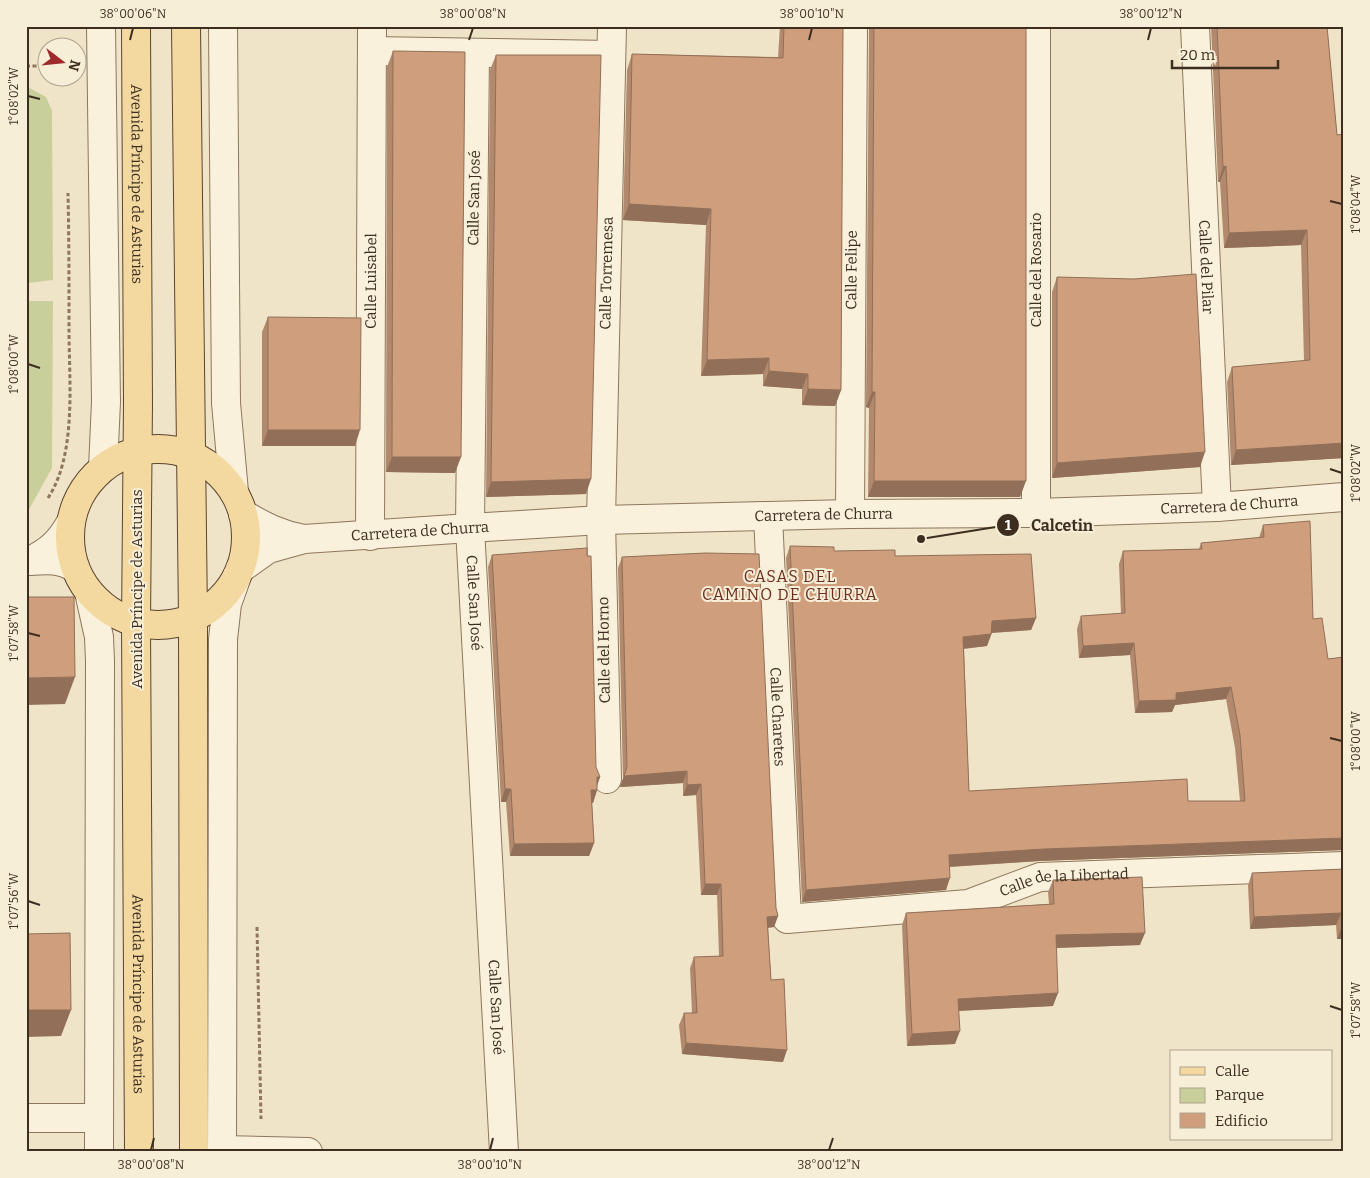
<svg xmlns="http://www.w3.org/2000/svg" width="1370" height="1178" viewBox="0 0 1370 1178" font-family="Bitter,serif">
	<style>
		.green { fill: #c9cf9b }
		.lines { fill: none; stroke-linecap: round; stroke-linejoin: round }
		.minor-casing { stroke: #8d765c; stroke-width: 30 }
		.major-casing { stroke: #5b4430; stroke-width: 30 }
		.path { stroke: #8d765c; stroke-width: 3; stroke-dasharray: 4 2.5; stroke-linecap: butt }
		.minor { stroke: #faf1dc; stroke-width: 28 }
		.major { stroke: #f3d9a0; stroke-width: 28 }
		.wall { fill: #b2896c }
		.shaded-wall { fill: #916f58 }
		.building { fill: #cf9f7d; stroke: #916f58 }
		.ticks { fill: none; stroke: #3d2e20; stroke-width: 2 }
		.labels { text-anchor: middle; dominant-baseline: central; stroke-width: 4; stroke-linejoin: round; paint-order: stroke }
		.street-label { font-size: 15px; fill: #3d2e20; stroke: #f7eed8 }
		.neighbourhood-label { font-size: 16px; letter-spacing: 1px; fill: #6b2e1e; stroke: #f7eed8 }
		.leader { fill: none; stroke: #3d2e20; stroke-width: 2 }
		.callout-dot { fill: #3d2e20; stroke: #f7eed8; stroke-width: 2 }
		.mark-label { font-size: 15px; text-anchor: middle; font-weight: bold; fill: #fff }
		.callout-label { font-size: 16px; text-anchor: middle; font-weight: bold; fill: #3d2e20; stroke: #f7eed8; stroke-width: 4; stroke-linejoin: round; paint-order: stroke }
		.neatline { fill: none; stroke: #3d2e20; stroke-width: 2 }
		.ticks-label { font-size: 12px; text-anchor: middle; fill: #3d2e20 }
	</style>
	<rect width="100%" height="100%" fill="#f0e4c8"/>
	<!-- green -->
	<path class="green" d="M26,86l20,11 6,14 1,169 -24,3 -3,-7z
		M26,301h27l-1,167 -26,47z"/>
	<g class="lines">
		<defs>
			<g id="minor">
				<path d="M101,26l5,376 -3,66"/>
				<path d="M223,26l3,377 8,89"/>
				<path id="s1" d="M1195,26l22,481"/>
				<path d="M372,51l239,4"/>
				<path id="s2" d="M475,53l-5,475 34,624"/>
				<path d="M1036,513v-487"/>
				<path d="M243,514c20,12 38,21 61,25"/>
				<path id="s3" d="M850,514l3,-488"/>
				<path id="s4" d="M768,516l19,403 181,-15 72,-27 304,-11"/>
				<path id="s5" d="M370,536l2,-510"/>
				<path d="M28,561c17,-1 32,-3 47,7"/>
				<path d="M30,561c20,-10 30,-19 41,-39"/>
				<path id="s6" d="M240,569l28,-20 36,-10 166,-11 131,-8 167,-4 82,-2 186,-1 181,-6 127,-10"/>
				<path d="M89,592l10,45 1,24 -1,491"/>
				<path id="s7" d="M607,779l-6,-259 11,-494"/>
				<path d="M26,1118h73"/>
				<path d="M222,1150l86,2"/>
				<path d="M222,1152l1,-513 4,-35 10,-28"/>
			</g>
			<g id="major">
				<path id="s8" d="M136,26l2,377 -2,220 3,529"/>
				<path d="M186,26l7,592 1,534"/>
				<circle cx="158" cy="537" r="88"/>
			</g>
		</defs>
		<!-- minor casing -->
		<use href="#minor" class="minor-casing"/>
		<!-- major casing -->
		<use href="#major" class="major-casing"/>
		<!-- path -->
		<path class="path" d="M26,66h22
			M48,498c29,-44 21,-117 21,-168 0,-46 0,-91 -1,-137
			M257,927l4,192"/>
		<!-- minor -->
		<use href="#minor" class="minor"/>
		<!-- major -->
		<use href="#major" class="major"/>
	</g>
	<!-- wall -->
	<path class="wall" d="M780,26h63l-2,364 -6,16 -33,-1v-16l-39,-3v-12l-62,2 5,-151 -83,-5 4,-150 5,-16 146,3z
		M869,26h157l-6,471h-152l1,-89 -3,-1z
		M1211,26h116l10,109 7,-1v324l-113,7 -4,-83 5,-15 72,-6 -3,-116 -77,3 -4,-66h-2z
		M393,51l62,422 -69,-1 1,-405z
		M496,55l90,439 -100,3 4,-427z
		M1057,277l143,190 -148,11v-186z
		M268,317l87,129h-93v-114z
		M1263,525l50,94 15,40 16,-2v193l-305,11 -89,6 -4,23 -144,12 -16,-344 4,-12 44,5 61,5 141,62 -5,12 -39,3 -5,13 -23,3 5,142 219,10h52l-5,-53 -9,-49 -51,6 -3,7 -37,1 -5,-58 -51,3 -2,-29 4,-13 40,-2 -2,-50 4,-13 76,-2 2,-6 58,-5z
		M492,555l108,222 -3,8v5l-4,13h-1l2,40 -5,13h-79l-4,-54h-5l-13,-235z
		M622,557l154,351 2,8 -4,11 -6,1 3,52 12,82 -101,-8 -3,-29 5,-12h8l-2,-45 4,-11 25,-1 -2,-61h-16l-5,-100 -13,1v-13l-63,4 3,-8 -5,-211z
		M1344,869v70h-7l-1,-14 -86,4 -2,-44 4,-12z
		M1053,880l87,65 -84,3 -3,58 -94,5 -4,33 -48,2 -5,-121 4,-12 143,-9 -1,-12z"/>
	<!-- shaded-wall -->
	<path class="shaded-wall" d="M1226,166l-6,16h-2l5,-15z
		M629,204l82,5 -5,16 -83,-5z
		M1307,230l-6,15 -77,3 5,-15z
		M769,358l-6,16 -62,2 6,-16z
		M769,371l39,3 -6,15 -39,-3z
		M808,389l33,1 -6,16 -33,-1z
		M872,392h3l-6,16 -3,-1z
		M268,430h92l-5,16h-93z
		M1344,443v15l-113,7 5,-15z
		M1205,452l-5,15 -148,11 5,-15z
		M392,457h69l-6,16 -69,-1z
		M591,479l-5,15 -100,3 5,-15z
		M874,481h152l-6,16h-152z
		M1036,618l-5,12 -43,3 4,-12z
		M991,634l-4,12 -28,3 4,-12z
		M1134,643l-4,12 -51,3 4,-12z
		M75,677l-10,27 -39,1v-27z
		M1231,687l-5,12 -51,6 -3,7 -37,1 4,-12 37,-8z
		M687,771l-4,12 -63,4 4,-11z
		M597,777h3l-4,12z
		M701,784l-5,11 -13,1 4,-11z
		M505,789h6l-5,13h-5z
		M591,790h6l-4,13h-7z
		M1344,838l-1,12 -304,11 -95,6 5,-12 95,-6z
		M594,843l-5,13h-79l4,-12z
		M950,878l-4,12 -144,12 4,-12z
		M705,884h16l-4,11h-16z
		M1341,913l-5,12 -86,4 4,-12z
		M778,916l-4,11 -11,1 4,-11z
		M1342,927h2v12h-7z
		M1145,933l-5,12 -89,3 5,-13z
		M1058,993l-5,13 -99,5 4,-12z
		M26,1010h45l-10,26 -35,1z
		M960,1031l-5,13 -48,2 5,-12z
		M686,1043l101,7 -4,12 -101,-8z"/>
	<!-- building -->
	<path class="building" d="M784,26h59l-2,364 -33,-1v-15l-39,-3v-13l-62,2 4,-151 -82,-5 3,-150 151,4z
		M874,26h152v455h-152l1,-89h-3z
		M1217,26h110l10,109 7,-1v309l-108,7 -4,-83 78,-7 -3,-130 -78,3 -3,-67 -3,1z
		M393,51l72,1 -4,405h-69z
		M496,55h105l-10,424 -100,3z
		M1196,274l9,178 -148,11v-186l77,2z
		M268,317l93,1 -1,112h-92z
		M1310,521l3,98 9,-1 6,41 16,-2v181l-300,11 -95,6 1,23 -144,12 -16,-344 44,1v4l61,-1v6l136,-2 5,64 -44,3 -1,13 -28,3 6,154 218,-12 1,22h57l-5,-66 -9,-48 -55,6v7l-37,1 -5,-58 -51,3 -2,-30 44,-3 -2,-62 79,-2 -1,-6 63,-6 -1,-12z
		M587,548v8h4l5,211 4,10h-3v13h-6l3,53 -80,1 -3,-55h-6l-13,-234z
		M705,553l54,1 17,354 2,8 -11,1 4,63 13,-1 3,71 -101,-7 -2,-30h13l-3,-56 29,-1 -2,-72h-16l-4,-100 -14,1v-14l-63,5 3,-9 -5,-210z
		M26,597h48l1,80 -49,1z
		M1344,869v58h-2l-1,-14 -87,4 -2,-44z
		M1142,877l3,56 -89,2 2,58 -100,6 2,32 -48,3 -6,-121 148,-9 -1,-24z
		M70,933l1,77h-45v-76z"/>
	<!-- ticks -->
	<path class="ticks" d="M130,40l3,-12M469,40l4,-12M809,40l3,-12M1148,40l3,-12M28,96l12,3M1330,201l12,3M28,364l12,4M1330,469l12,4M28,633l12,3M1330,738l12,3M28,901l12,4M1330,1006l12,4M151,1150l3,-12M490,1150l3,-12M829,1150l4,-12"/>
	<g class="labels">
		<!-- street labels -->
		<g class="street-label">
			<text stroke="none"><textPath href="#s8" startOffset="158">Avenida Príncipe de Asturias</textPath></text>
			<text transform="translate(474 198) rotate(-89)">Calle San José</text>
			<text stroke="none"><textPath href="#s1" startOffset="241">Calle del Pilar</textPath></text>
			<text stroke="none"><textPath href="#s3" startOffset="244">Calle Felipe</textPath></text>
			<text transform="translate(1036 270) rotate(-90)">Calle del Rosario</text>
			<text stroke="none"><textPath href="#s7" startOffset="506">Calle Torremesa</textPath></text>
			<text stroke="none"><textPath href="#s5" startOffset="255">Calle Luisabel</textPath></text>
			<text stroke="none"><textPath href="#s6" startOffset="998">Carretera de Churra</textPath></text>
			<text stroke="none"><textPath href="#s6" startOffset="592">Carretera de Churra</textPath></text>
			<text stroke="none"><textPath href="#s6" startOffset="188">Carretera de Churra</textPath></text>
			<text transform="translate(137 589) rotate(-90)">Avenida Príncipe de Asturias</text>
			<text stroke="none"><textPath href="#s2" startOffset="550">Calle San José</textPath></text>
			<text transform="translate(604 650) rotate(-91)">Calle del Horno</text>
			<text stroke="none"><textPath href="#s4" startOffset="201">Calle Charetes</textPath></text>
			<text stroke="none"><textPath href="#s4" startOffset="685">Calle de la Libertad</textPath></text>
			<text stroke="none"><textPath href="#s8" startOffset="968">Avenida Príncipe de Asturias</textPath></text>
			<text stroke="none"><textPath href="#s2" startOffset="955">Calle San José</textPath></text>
		</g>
		<!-- neighbourhood labels -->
		<g class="neighbourhood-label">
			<text x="790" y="576">CASAS DEL<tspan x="790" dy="18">CAMINO DE CHURRA</tspan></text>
		</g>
	</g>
	<!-- callouts -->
	<path class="leader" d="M921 539L1008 525"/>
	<g class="callout-dot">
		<circle cx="921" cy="539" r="5"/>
		<circle cx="1008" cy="525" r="12"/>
	</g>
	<g class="mark-label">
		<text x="1008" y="530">1</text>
	</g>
	<g class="callout-label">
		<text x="1062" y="531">Calcetin</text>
	</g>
	<!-- border -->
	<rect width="1370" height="1178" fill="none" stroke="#f7eed8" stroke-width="55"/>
	<!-- legend -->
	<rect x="1170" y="1050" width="162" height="90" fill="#f7eed8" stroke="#ada18e"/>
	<rect x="1180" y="1067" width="25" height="8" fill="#f3d9a0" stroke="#ada18e"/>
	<text x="1215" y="1076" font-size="15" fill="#3d2e20">Calle</text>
	<rect x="1180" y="1088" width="25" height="15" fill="#c9cf9b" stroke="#ada18e"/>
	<text x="1215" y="1100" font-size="15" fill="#3d2e20">Parque</text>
	<rect x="1180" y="1113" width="25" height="15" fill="#cf9f7d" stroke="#ada18e"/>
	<text x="1215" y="1126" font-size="15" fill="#3d2e20">Edificio</text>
	<!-- north arrow -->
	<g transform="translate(62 62) rotate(106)"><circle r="24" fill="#f7eed8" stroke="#ada18e"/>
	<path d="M0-4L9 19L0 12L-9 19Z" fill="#9e2a2b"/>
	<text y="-8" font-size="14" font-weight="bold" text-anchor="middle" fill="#3d2e20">N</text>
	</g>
	<!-- scale -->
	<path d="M1172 60v8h106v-8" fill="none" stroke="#3d2e20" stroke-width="2.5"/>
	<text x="1180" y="60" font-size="15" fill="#3d2e20" stroke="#f7eed8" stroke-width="4" paint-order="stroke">20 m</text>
	<rect x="28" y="28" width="1314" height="1122" class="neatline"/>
	<g class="ticks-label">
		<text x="133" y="18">38°00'06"N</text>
		<text x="473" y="18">38°00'08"N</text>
		<text x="812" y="18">38°00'10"N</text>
		<text x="1151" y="18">38°00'12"N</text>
		<text transform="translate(14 96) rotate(-90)" y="4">1°08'02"W</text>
		<text transform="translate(1356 204) rotate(-90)" y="4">1°08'04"W</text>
		<text transform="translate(14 364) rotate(-90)" y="4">1°08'00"W</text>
		<text transform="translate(1356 473) rotate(-90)" y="4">1°08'02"W</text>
		<text transform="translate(14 633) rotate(-90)" y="4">1°07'58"W</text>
		<text transform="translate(1356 741) rotate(-90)" y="4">1°08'00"W</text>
		<text transform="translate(14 901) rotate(-90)" y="4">1°07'56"W</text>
		<text transform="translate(1356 1010) rotate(-90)" y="4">1°07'58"W</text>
		<text x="151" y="1169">38°00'08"N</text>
		<text x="490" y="1169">38°00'10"N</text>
		<text x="829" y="1169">38°00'12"N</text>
	</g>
</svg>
